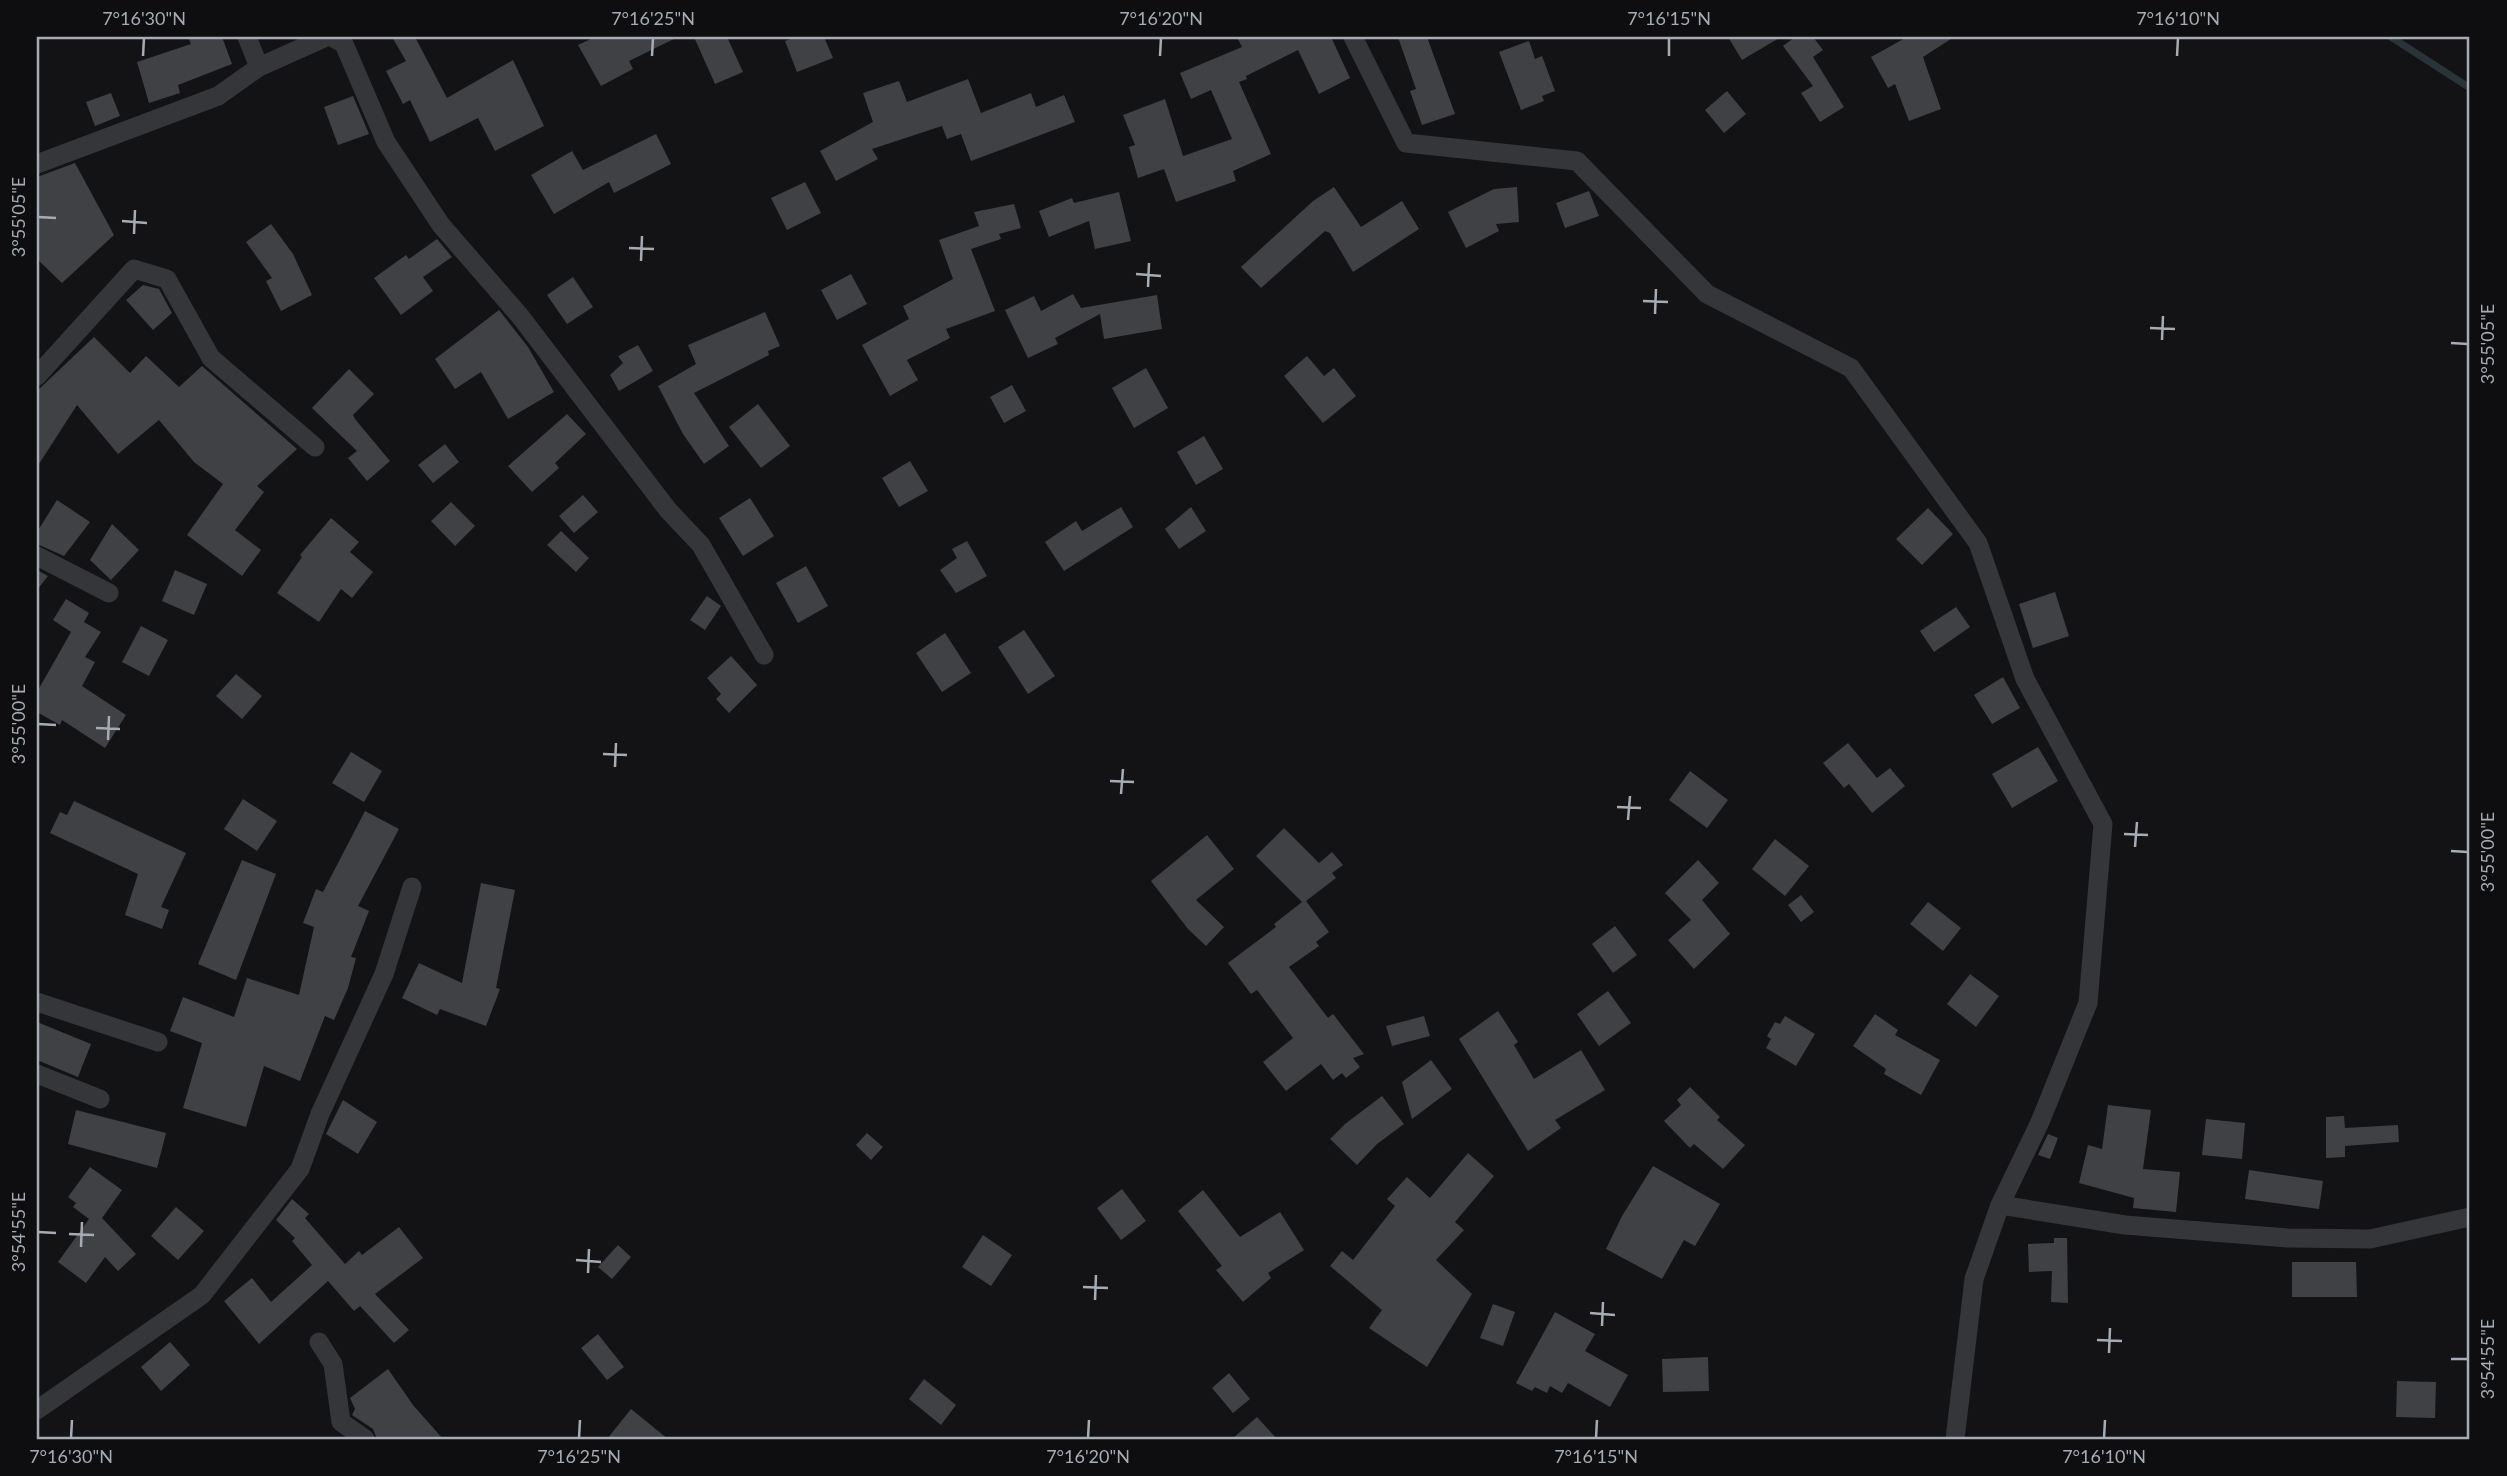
<svg xmlns="http://www.w3.org/2000/svg" width="2507" height="1476" viewBox="0 0 2507 1476" font-family="Lato,sans-serif">
	<style>
		.lines { fill: none; stroke-linecap: round; stroke-linejoin: round }
		.stream { stroke: #293439; stroke-width: 7 }
		.building { fill: #3f4145 }
		.street { stroke: #34363a; stroke-width: 19 }
		.ticks { fill: none; stroke: #a5acb5; stroke-width: 2.5 }
		.neatline { fill: none; stroke: #a5acb5; stroke-width: 2.5 }
		.ticks-label { font-size: 18px; text-anchor: middle; fill: #a5acb5 }
	</style>
	<rect width="100%" height="100%" fill="#131315"/>
	<g class="lines">
		<!-- stream -->
		<path class="stream" d="M2391,37l79,51"/>
	</g>
	<!-- building -->
	<path class="building" d="M188,37h34l10,27 -54,21 2,8 -31,10 -12,-41 54,-18z
		M392,37h23l32,61 66,-38 31,66 -49,25 -17,-33 -48,24 -20,-42 -7,4 -17,-33 20,-10z
		M595,37h83l-49,24 4,8 -32,17 -23,-41z
		M694,37h33l16,35 -28,12z
		M796,37h28l9,21 -36,14 -12,-31z
		M1237,37h94l19,41 -31,16 -21,-44 -52,26 1,3 -8,3 32,72 -38,17 3,10 -60,21 -12,-33 -26,9 -9,-31 6,-2 -12,-30 42,-16 18,57 49,-17 -21,-49 -20,9 -11,-26 62,-26z
		M1398,37h29l28,77 -33,11 -12,-34 6,-2z
		M1728,37h53l-39,23z
		M1795,37h18l10,13 -10,7 31,50 -24,15 -19,-29 12,-7 -30,-40z
		M1907,37h47l-31,20 18,52 -32,12 -14,-37 -7,4 -17,-31z
		M1529,41l6,18 7,-3 13,35 -13,5 2,5 -23,9 -22,-58z
		M968,79l13,34 50,-20 5,14 28,-12 11,27 -104,39 -10,-27 -14,5 -5,-13 -70,23 6,10 -42,22 -16,-30 53,-29 -10,-29 36,-12 8,21z
		M1727,91l19,23 -22,19 -19,-23z
		M111,93l9,23 -25,10 -9,-24z
		M353,96l16,38 -31,11 -14,-38z
		M656,134l15,30 -57,29 -5,-11 -55,32 -23,-39 41,-24 11,19z
		M75,163l39,72 -52,48 -25,-24v-82z
		M805,182l16,31 -34,17 -16,-32z
		M1334,187l27,40 41,-26 17,28 -66,43 -23,-39 -5,-2 -64,57 -20,-21 72,-66z
		M1517,187l2,35 -23,2 3,7 -33,17 -18,-36 46,-23z
		M1589,191l10,25 -34,12 -9,-25z
		M1119,192l12,49 -36,8 -6,-28 -40,16 -10,-26 33,-13 2,5z
		M1014,204l7,24 -22,6 2,5 -30,10 24,62 -49,18 4,9 -43,22 11,20 -28,16 -28,-51 47,-26 -6,-13 50,-27 -14,-39 40,-14 -5,-14z
		M271,224l22,30 19,41 -31,16 -15,-30 6,-3 -26,-36z
		M437,239l15,18 -29,20 10,14 -32,24 -27,-37 32,-23 3,4z
		M851,274l16,30 -30,16 -16,-30z
		M573,277l20,30 -26,17 -20,-29z
		M143,285l16,4 13,24 -19,17 -27,-30z
		M1073,294l8,14 76,-13 5,34 -58,10 -4,-25 -45,24 3,6 -30,14 -23,-48 29,-14 7,15z
		M499,310l29,37 26,45 -46,27 -27,-47 -26,17 -20,-30z
		M765,312l15,34 -12,5 1,4 -75,38 35,53 -25,18 -21,-30 -25,-48 38,-22 -8,-19z
		M94,337l36,36 16,-17 33,31 23,-21 95,83 -40,37 7,6 -29,38 26,20 -19,26 -55,-41 36,-51 -29,-22 -35,-42 -41,34 -41,-49 -40,62v-76z
		M638,345l15,26 -34,20 -9,-16 13,-12 -5,-7z
		M1307,356l17,20 10,-8 22,28 -33,27 -39,-47z
		M1146,368l22,40 -34,20 -22,-40z
		M349,369l25,25 -21,21 2,4 35,42 -23,20 -19,-23 9,-7 -45,-43z
		M1012,385l14,26 -22,12 -14,-26z
		M758,404l32,42 -29,22 -32,-41z
		M567,414l19,20 -31,29 4,5 -27,24 -24,-26z
		M1204,436l19,33 -27,16 -19,-33z
		M445,444l14,18 -26,21 -15,-18z
		M910,461l18,30 -29,16 -17,-29z
		M583,495l15,17 -24,21 -15,-17z
		M750,498l24,38 -31,20 -24,-38z
		M57,500l33,22 -26,34 -27,-12v-12z
		M451,502l24,24 -20,20 -24,-25z
		M1121,507l12,20 -69,44 -19,-29 31,-21 6,10z
		M1191,507l15,24 -27,18 -14,-20z
		M1928,508l25,26 -31,31 -26,-26z
		M331,518l28,24 -9,10 23,20 -21,26 -11,-9 -22,33 -42,-29 25,-36 -2,-2z
		M112,524l27,26 -28,30 -21,-20z
		M561,531l28,27 -13,14 -29,-27z
		M967,541l20,35 -31,17 -16,-23 17,-12 -5,-9z
		M806,566l22,40 -30,17 -22,-40z
		M37,570l11,6 -11,14z
		M175,570l32,14 -13,31 -32,-14z
		M2055,592l14,44 -36,12 -14,-44z
		M707,596l14,10 -16,24 -15,-10z
		M66,599l23,14 -5,9 17,10 -16,25 10,5 -13,24 44,29 -21,33 -43,-28 -2,5 -23,-13v-20l34,-60 -18,-12z
		M1956,607l14,20 -36,25 -14,-21z
		M141,626l27,14 -19,36 -27,-14z
		M1024,630l31,46 -27,18 -30,-47z
		M945,633l26,40 -29,19 -26,-39z
		M731,656l26,29 -28,28 -13,-14 5,-5 -14,-16z
		M236,674l26,22 -20,23 -26,-23z
		M2003,677l17,31 -28,16 -18,-29z
		M1848,743l29,35 13,-10 15,18 -33,27 -23,-29 -5,4 -21,-25z
		M2038,747l20,34 -46,27 -20,-34z
		M351,752l31,19 -18,31 -32,-19z
		M1690,771l38,29 -21,28 -38,-28z
		M243,799l34,22 -20,30 -33,-22z
		M74,801l112,52 -25,54 8,3 -7,19 -37,-14 13,-41 -88,-41 10,-21 7,3z
		M365,811l34,18 -41,77 11,5 -18,46 5,1 -8,30 -14,32 -9,-4 -25,65 -36,-15 -18,61 -63,-19 19,-65 -32,-12 13,-34 51,20 13,-39 52,17 15,-68 -11,-4 13,-34 7,3z
		M1284,828l35,35 13,-11 11,13 -11,8 4,5 -30,23 23,31 -13,10 3,4 -30,21 39,51 5,-4 31,40 -11,4 7,9 -14,11 -4,-5 -9,7 -12,-16 -35,27 -23,-29 30,-24 -36,-48 -6,4 -23,-31 48,-36 -2,-3 28,-22 -46,-46z
		M1207,835l27,34 -38,31 28,27 -18,19 -18,-17 -37,-48z
		M1775,839l34,27 -24,30 -33,-27z
		M242,860l34,14 -40,106 -38,-16z
		M1698,860l21,23 -17,17 28,34 -36,35 -26,-29 23,-20 -26,-27z
		M481,883l34,7 -19,98 4,1 -14,37 -46,-17 -3,6 -35,-17 17,-35 43,20z
		M1801,895l13,17 -13,10 -13,-17z
		M1928,902l33,26 -18,23 -33,-27z
		M1615,926l22,29 -24,18 -21,-29z
		M1970,974l29,22 -23,31 -29,-23z
		M1608,991l23,32 -32,23 -22,-32z
		M1498,1011l20,31 -4,3 20,34 47,-29 24,40 -50,30 6,8 -33,23 -69,-112z
		M1875,1014l23,16 -3,5 45,25 -19,35 -37,-21 2,-5 -33,-23z
		M1424,1016l6,20 -38,10 -6,-20z
		M1785,1016l30,18 -19,32 -30,-18 5,-9 -4,-3 8,-14 5,2z
		M37,1022l54,22 -13,33 -41,-17z
		M1431,1060l21,29 -40,30 -10,-37z
		M1690,1087l30,30 -3,3 28,25 -22,24 -29,-25 -4,4 -26,-27 17,-16 -4,-5z
		M1382,1096l22,28 -27,20 -20,21 -27,-26 15,-15z
		M343,1100l34,22 -19,32 -32,-20z
		M2108,1105l43,5 -8,59 37,3 -4,40 -43,-4 1,-10 -55,-15 9,-38 14,4z
		M76,1110l90,23 -9,35 -89,-24z
		M2344,1116l1,12 53,-3 1,17 -54,4v11l-19,1v-41z
		M2206,1119l39,4 -3,36 -40,-4z
		M867,1133l16,14 -12,13 -15,-15z
		M2048,1134l10,4 -8,21 -12,-4z
		M1468,1153l26,23 -39,46 9,8 -28,30 36,34 -45,73 -58,-39 13,-18 -52,-44 12,-15 11,9 42,-54 -8,-7 20,-22 23,21z
		M1653,1166l67,38 -25,42 -11,-6 -22,39 -56,-30 16,-33z
		M90,1167l32,23 -20,28 34,36 -18,17 -13,-14 -19,26 -28,-21 31,-43 -16,-12 3,-4 -8,-6z
		M2249,1170l74,11 -4,28 -74,-10z
		M1122,1189l24,32 -25,19 -24,-32z
		M1203,1190l37,47 40,-25 24,38 -36,23 3,5 -28,24 -27,-32 6,-4 -44,-55z
		M292,1199l17,15 -4,4 40,46 14,-13 3,4 37,-28 24,31 -48,36 34,36 -15,13 -34,-37 -6,5 -26,-30 -69,63 -35,-43 28,-23 19,24 41,-37 -20,-24 3,-3 -19,-18z
		M176,1207l28,24 -26,29 -27,-24z
		M983,1235l29,20 -21,31 -29,-19z
		M2054,1238h13l1,65 -17,-1 1,-31 -23,1 -1,-28 26,-1z
		M618,1245l13,12 -19,22 -14,-12z
		M2292,1262h64l1,35h-65z
		M1493,1304l22,8 -12,34 -23,-8z
		M1555,1312l40,22 -10,17 43,24 -18,32 -42,-24 -6,10 -12,-7 -3,7 -12,-6 -3,4 -16,-8z
		M598,1334l26,33 -17,13 -26,-32z
		M170,1342l20,23 -29,26 -20,-24z
		M1708,1357l1,34 -46,1 -1,-33z
		M388,1369l25,36 30,34h-66l-4,-10 -21,-14 3,-6 -5,-11z
		M1229,1373l21,26 -17,14 -21,-25z
		M924,1379l32,26 -15,20 -32,-26z
		M2397,1381l39,1 -1,36 -39,-1z
		M631,1409l37,30h-61z
		M1257,1417l20,22h-45z"/>
	<g class="lines">
		<!-- street -->
		<path class="street" d="M247,37l12,30
			M332,37l12,7 42,98 55,83 79,91 148,194 33,35 63,110
			M1353,37l53,106 171,18 130,133 144,74 127,175 47,136 78,145 -15,179 -48,119 -40,83 -26,74 -19,160
			M37,164l181,-68 41,-29 67,-30
			M37,376l97,-107 33,10 44,79 104,89
			M37,556l72,37
			M37,1002l121,40
			M37,1074l63,25
			M2000,1205l125,20 163,13 82,1 100,-22
			M319,1342l14,22 8,58 24,17
			M37,1410l165,-115 98,-126 20,-55 64,-140 28,-87"/>
	</g>
	<!-- ticks -->
	<path class="ticks" d="M143,56l1,-18M652,56l1,-18M1160,56l1,-18M1669,56v-18M2177,56l1,-18M38,217l18,1M122,221l25,2M134,234l1,-24M629,248l25,1M641,261l1,-25M1136,274l25,2M1148,287l1,-24M1643,301l25,1M1655,314l1,-25M2150,328l25,1M2162,340l1,-24M2451,343l17,1M38,724l18,1M96,728l24,1M108,740l1,-24M603,754l24,1M615,767l1,-24M1110,781l24,1M1121,794l2,-25M1617,807l24,1M1628,820l2,-24M2124,834l24,1M2135,847l2,-25M2451,851l17,1M38,1232l18,1M69,1234l25,1M81,1247l1,-25M576,1260l25,2M588,1273l1,-24M1083,1287l25,1M1095,1300l1,-25M1590,1313l25,2M1602,1326l1,-24M2097,1340l25,1M2109,1353l1,-25M2451,1359h17M71,1438l1,-18M579,1438l1,-18M1088,1438l1,-18M1596,1438l1,-18M2104,1438l1,-18"/>
	<!-- border -->
	<rect width="2507" height="1476" fill="none" stroke="#0e0e10" stroke-width="77"/>
	<rect x="38" y="38" width="2430" height="1400" class="neatline"/>
	<g class="ticks-label">
		<text x="144" y="25">7°16'30"N</text>
		<text x="653" y="25">7°16'25"N</text>
		<text x="1161" y="25">7°16'20"N</text>
		<text x="1669" y="25">7°16'15"N</text>
		<text x="2178" y="25">7°16'10"N</text>
		<text transform="translate(19 217) rotate(-90)" y="6">3°55'05"E</text>
		<text transform="translate(2488 344) rotate(-90)" y="6">3°55'05"E</text>
		<text transform="translate(19 724) rotate(-90)" y="6">3°55'00"E</text>
		<text transform="translate(2488 852) rotate(-90)" y="6">3°55'00"E</text>
		<text transform="translate(19 1232) rotate(-90)" y="6">3°54'55"E</text>
		<text transform="translate(2488 1359) rotate(-90)" y="6">3°54'55"E</text>
		<text x="71" y="1463">7°16'30"N</text>
		<text x="579" y="1463">7°16'25"N</text>
		<text x="1088" y="1463">7°16'20"N</text>
		<text x="1596" y="1463">7°16'15"N</text>
		<text x="2104" y="1463">7°16'10"N</text>
	</g>
</svg>
